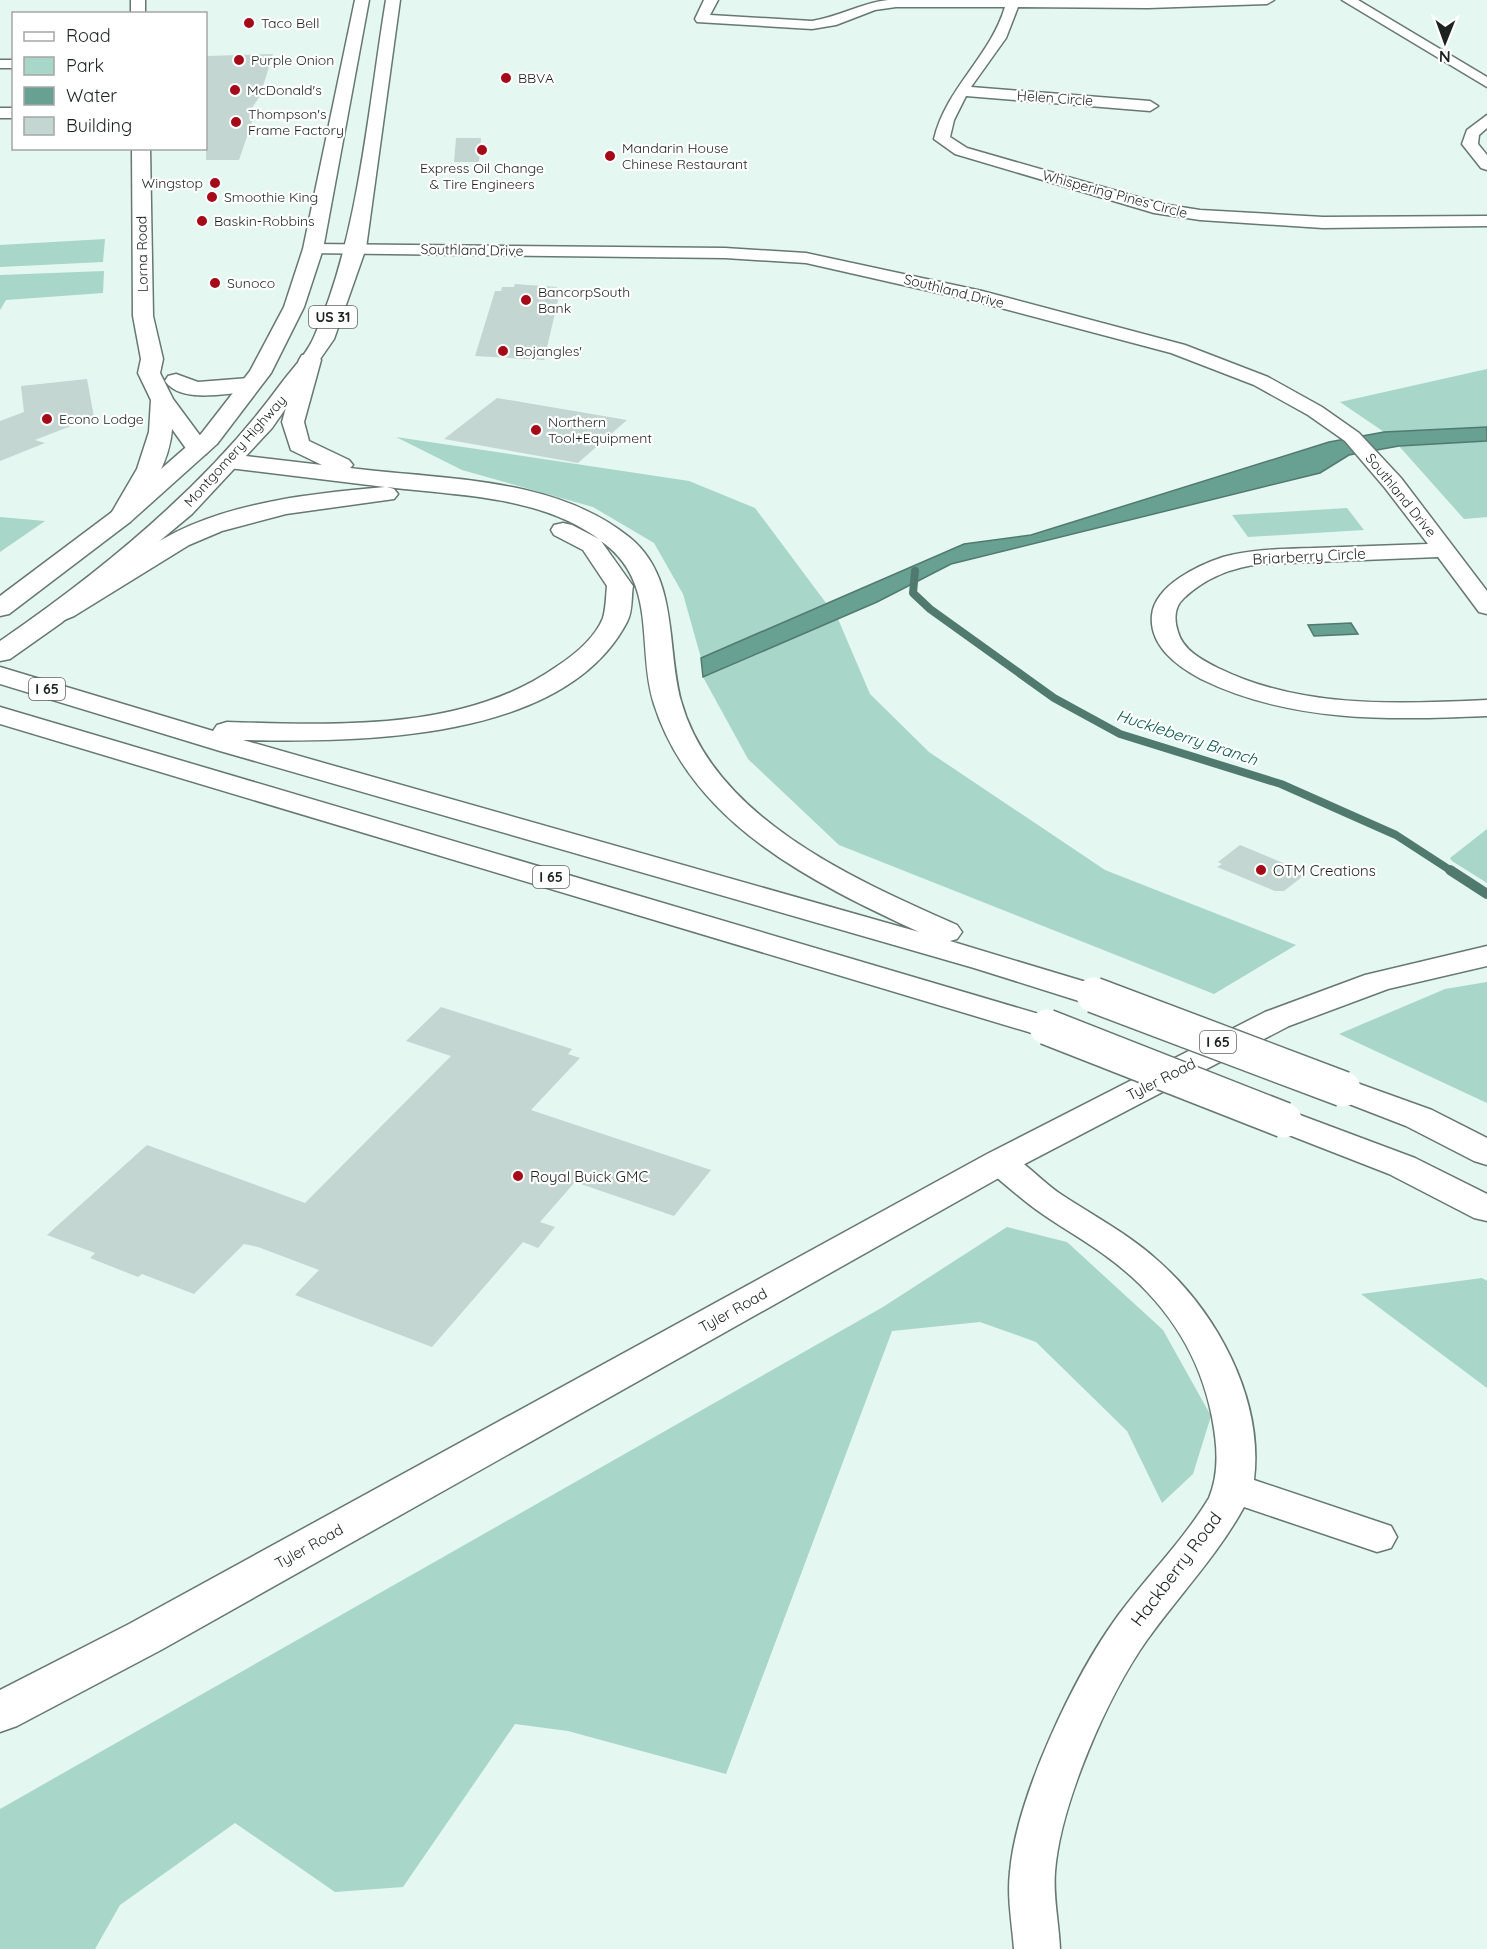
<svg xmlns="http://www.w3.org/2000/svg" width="1487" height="1949" viewBox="0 0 1487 1949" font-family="Quicksand,sans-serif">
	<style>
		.green { fill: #a8d6c9 }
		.water { fill: #68a091; stroke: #517a6f; stroke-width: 1.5 }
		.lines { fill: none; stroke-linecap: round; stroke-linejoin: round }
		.stream-far1 { stroke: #517a6f; stroke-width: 8 }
		.stream { stroke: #517a6f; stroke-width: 10 }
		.building { fill: #c4d6d1 }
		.street-casing { stroke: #677772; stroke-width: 3 }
		.secondary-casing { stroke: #677772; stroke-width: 3 }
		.primary-casing { stroke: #677772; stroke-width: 3 }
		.highway-casing { stroke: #677772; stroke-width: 3 }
		.street { fill: #fff; fill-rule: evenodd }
		.secondary { fill: #fff; fill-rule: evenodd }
		.primary { fill: #fff; fill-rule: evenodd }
		.highway { fill: #fff; fill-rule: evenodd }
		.highway-bridge-casing { stroke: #677772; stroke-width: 38; stroke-linecap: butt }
		.highway-bridge { stroke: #fff; stroke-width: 35 }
		.poi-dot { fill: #a40a18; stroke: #fff; stroke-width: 2 }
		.labels { text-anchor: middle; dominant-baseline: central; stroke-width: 4.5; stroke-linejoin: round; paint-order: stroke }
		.far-poi-label { font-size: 14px; fill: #1b2220; stroke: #fff; text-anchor: start }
		.far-street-label { font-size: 14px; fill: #1b2220; stroke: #fff }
		.shield { fill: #fff; stroke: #5f6463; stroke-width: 1.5 }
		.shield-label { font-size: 14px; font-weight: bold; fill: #1b2220 }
		.street-label { font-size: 15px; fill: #1b2220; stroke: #fff }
		.poi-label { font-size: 15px; fill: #1b2220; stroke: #fff; text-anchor: start }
		.water-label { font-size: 16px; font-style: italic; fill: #055648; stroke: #fff }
		.near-street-label { font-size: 18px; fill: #1b2220; stroke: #fff }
	</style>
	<rect width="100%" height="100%" fill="#e4f7f1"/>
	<!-- green -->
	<path class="green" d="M105,239l-2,23 -103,5v-22z
		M104,271l-1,22 -97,7 -6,10v-35z
		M1487,369v58l-103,5 -44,-30z
		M396,437l293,44 66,27 71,95 -125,55 -18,-64 -29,-51 -61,-36 -131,-37z
		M1487,441v76l-23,2 -65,-73z
		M1347,508l17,22 -116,7 -16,-22z
		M0,517l45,4 -45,31z
		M838,619l32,75 59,58 176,118 191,75 -82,49 -375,-149 -91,-86 -45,-82z
		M1487,829v54l-35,-22 -2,-3z
		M1487,982v121l-148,-69 106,-45z
		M1007,1227l60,15 96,88 48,86 -18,58 -31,29 -35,-72 -91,-89 -56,-20 -88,9 -166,443 -158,-43 -53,-7 -112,163 -68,5 -100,-69 -115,82 -25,44h-95v-140l883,-502z
		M1482,1278l5,3v107l-126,-94z"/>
	<!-- water -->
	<path class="water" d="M1487,427v14l-88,5 -50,9 -29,18 -369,91 -74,38 -174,75 -2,-19 263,-114 67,-9 298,-93 55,-10z
		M1351,623l7,11 -44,2 -6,-11z"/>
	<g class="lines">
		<!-- stream-far1 -->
		<path class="stream-far1" d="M915,571l-2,22 17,16 124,89 66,36 161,50 115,51 57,37"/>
		<!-- stream -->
		<path class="stream" d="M1450,870l37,24"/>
	</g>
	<!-- building -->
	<path class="building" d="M273,54l-13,42 -10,15 6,-1 -17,50h-33v-104z
		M456,138h25l-2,24h-25z
		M515,284l42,3 -2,8 4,1 -15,64 -69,-4 20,-65h6l1,-4h12z
		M87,379l7,38 -59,23 10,3 -45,18v-40l24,-9 -3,-26z
		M497,398l130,22 -49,43 -134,-24z
		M1240,845l67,28 -23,18h-9l-58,-24 5,-3 -4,-2z
		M441,1007l131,42 -4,5 12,4 -49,52 180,60 -37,46 -99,-34 -35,40 15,5 -17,21 -15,-6 -91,105 -137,-52 24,-25 -61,-23 -14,-3 -50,50 -52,-20 -4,3 -48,-19 5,-5 -48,-18 100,-90 158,58 146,-147 -45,-15z"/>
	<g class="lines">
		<defs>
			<path id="street" d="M704,0h14l-8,15 102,6c26,-4 49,-18 76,-21h386l-7,4 -119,4 -130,-1 -12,31 -35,49 179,14 8,5 -8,5 -184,-15 -12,24 -4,17 17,11 195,56 38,6 123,7 164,-1v10l-164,2 -123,-8 -46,-7 -199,-59 -21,-15c12,-51 56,-82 71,-132h-109l-21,3 -39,15 -24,4 -115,-7 -2,-3z
				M1342,0h16l129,77v10z
				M0,60h14v8h-14z
				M0,108h14v10h-14z
				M1487,115v13l-8,7 -1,9 9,11v15l-6,-2 -19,-24 5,-14z
				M313,244l412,4 81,5 176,38 203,54 83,32 54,30 37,26 42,45 86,113v23l-8,-2 -41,-55 -176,7c-29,3 -57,14 -78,34 -10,9 -10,22 -6,34 5,18 24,28 40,36 84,41 177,36 269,32v16c-97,4 -196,7 -286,-37 -24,-13 -52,-33 -49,-64 3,-30 47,-50 71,-58 30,-8 60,-8 91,-9 38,-1 76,-3 114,-4l-43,-56 -40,-47 -37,-26 -54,-30 -83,-32 -193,-51 -172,-39 -81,-5 -418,-5 -3,-4 3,-4z
				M1000,1151c24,7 41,31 62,44 32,21 66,39 94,64 60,52 108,139 98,221l137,46 6,11 -6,11 -14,4 -133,-45c-26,48 -65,88 -97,133 -39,55 -87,164 -92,232 -2,25 4,51 5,77h-46c-2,-26 -7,-52 -4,-77 6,-74 64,-196 107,-255 30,-41 66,-76 92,-119 11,-26 8,-55 3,-81 -13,-67 -51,-121 -106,-161 -23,-17 -49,-31 -72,-48 -16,-12 -31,-25 -46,-38l-5,-8 5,-8z"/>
			<path id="secondary" d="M131,0h14v14h-14z
				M132,148h18l3,168 10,43 -3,14 13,26 37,50 -4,5h-16l-18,-25c-2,33 -24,67 -42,93l-9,2 -9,-2 -3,-5 28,-48 12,-37 2,-32 -13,-27 3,-14 -8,-43z
				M176,374l22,8 51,-4 8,2 3,5 -3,5 -8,2c-24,1 -68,12 -84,-11l3,-5z
				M1487,946v20l-99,23 -99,37 -276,144 -852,480 -144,76 -17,6v-42l129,-66 858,-470 278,-142 100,-37z"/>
			<path id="primary" d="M355,0h14l-46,249 -19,58 -33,66 -54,71 -87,78 -121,92 -9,2v-20l112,-84 89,-78 49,-63 34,-64 19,-58z
				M386,0h14l-34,248 -32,91 -62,89 -80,86 -131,109 -51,36 -10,2v-20c102,-70 207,-156 280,-256 11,-15 27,-31 34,-48 45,-101 54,-228 72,-337z"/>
			<path id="highway" d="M310,354l8,1 3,5 -17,62 5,19 40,19 4,5 -3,3c92,12 203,8 279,69 50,40 37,108 52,164 33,118 175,179 276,224l5,7 -5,7 -7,2 156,47 5,7 -5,7 -12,3 -12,-3 -108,-34 -754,-217 -220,-67v-17l213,64 4,-6 10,-3c109,3 236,10 329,-55 17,-11 39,-29 47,-49 3,-10 3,-22 4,-32l-24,-36 -29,-15 -3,-5 3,-5 9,-2 9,2 27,14c-61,-44 -140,-43 -212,-52l7,2 4,5 -4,5 -108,15 -64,17 -33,14 -115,71 -22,9 -9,-2 -4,-6 4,-6c46,-23 88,-56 133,-79 63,-31 140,-39 209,-45l-156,-19 -8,-2 -4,-5 4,-5 8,-2 93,11 -31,-15 -9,-28 17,-62 3,-5zM601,541c58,41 35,105 53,163 38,120 159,179 265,228l-676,-192c118,2 321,2 384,-118 6,-11 4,-25 6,-36z
				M0,707l1059,313 5,7 -5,7 -12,3 -12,-3 -1035,-310z
				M1343,1078l89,32 55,28v27l-13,-4 -68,-35 -75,-29 -6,-8 6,-8z
				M1284,1109l131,49 72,36v27l-13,-3 -85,-44 -118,-46 -5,-8 5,-8z"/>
		</defs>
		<!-- street casing -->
		<use href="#street" class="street-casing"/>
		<!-- secondary casing -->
		<use href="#secondary" class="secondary-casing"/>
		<!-- primary casing -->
		<use href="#primary" class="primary-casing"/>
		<!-- highway casing -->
		<use href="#highway" class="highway-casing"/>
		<!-- street -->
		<use href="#street" class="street"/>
		<!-- secondary -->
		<use href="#secondary" class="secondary"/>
		<!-- primary -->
		<use href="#primary" class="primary"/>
		<!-- highway -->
		<use href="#highway" class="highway"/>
		<defs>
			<path id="highway-bridge" d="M1094,995l249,94
				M1047,1027l237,93"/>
		</defs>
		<!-- highway-bridge casing -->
		<use href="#highway-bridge" class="highway-bridge-casing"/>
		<!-- highway-bridge -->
		<use href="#highway-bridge" class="highway-bridge"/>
	</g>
	<!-- markers -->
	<g class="poi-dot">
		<circle cx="249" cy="23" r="6"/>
		<circle cx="239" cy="60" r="6"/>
		<circle cx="506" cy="78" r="6"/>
		<circle cx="235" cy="90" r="6"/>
		<circle cx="236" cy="122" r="6"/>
		<circle cx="482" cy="150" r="6"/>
		<circle cx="610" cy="156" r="6"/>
		<circle cx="215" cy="183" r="6"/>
		<circle cx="212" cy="197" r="6"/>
		<circle cx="202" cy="221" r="6"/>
		<circle cx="215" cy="283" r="6"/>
		<circle cx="526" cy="300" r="6"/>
		<circle cx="503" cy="351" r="6"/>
		<circle cx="47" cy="419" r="6"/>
		<circle cx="536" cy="430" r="6"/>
		<circle cx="1261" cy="870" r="6"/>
		<circle cx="518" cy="1176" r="6"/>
	</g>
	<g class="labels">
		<!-- far-poi labels -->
		<g class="far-poi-label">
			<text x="261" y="23">Taco Bell</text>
			<text x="251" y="60">Purple Onion</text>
			<text x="518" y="78">BBVA</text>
			<text x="247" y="90">McDonald's</text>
			<text x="248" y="114">Thompson's<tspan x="248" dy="16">Frame Factory</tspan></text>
			<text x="622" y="148">Mandarin House<tspan x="622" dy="16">Chinese Restaurant</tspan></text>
			<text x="482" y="168" text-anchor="middle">Express Oil Change<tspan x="482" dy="16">&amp; Tire Engineers</tspan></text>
			<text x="203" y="183" text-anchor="end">Wingstop</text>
			<text x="224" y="197">Smoothie King</text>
			<text x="214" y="221">Baskin-Robbins</text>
			<text x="227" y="283">Sunoco</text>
			<text x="538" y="292">BancorpSouth<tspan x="538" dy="16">Bank</tspan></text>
			<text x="515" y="351">Bojangles'</text>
			<text x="59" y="419">Econo Lodge</text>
			<text x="548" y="422">Northern<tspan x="548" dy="16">Tool+Equipment</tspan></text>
		</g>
		<!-- far-street labels -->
		<g class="far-street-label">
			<text transform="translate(1055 98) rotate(4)">Helen Circle</text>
			<text transform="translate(1115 194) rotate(15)">Whispering Pines Circle</text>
			<text transform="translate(472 250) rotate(1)">Southland Drive</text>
			<text transform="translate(142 254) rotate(-91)">Lorna Road</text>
			<text transform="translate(954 291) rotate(14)">Southland Drive</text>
			<text transform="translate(235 451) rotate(-48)">Montgomery Highway</text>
			<text transform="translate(1401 495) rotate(51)">Southland Drive</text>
		</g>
		<!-- shield labels -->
		<g class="shield">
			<rect x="309" y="306" width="48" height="22" rx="4.5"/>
			<rect x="29" y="678" width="36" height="22" rx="4.5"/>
			<rect x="533" y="866" width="36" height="22" rx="4.5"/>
			<rect x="1200" y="1031" width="36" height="22" rx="4.5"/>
		</g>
		<g class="shield-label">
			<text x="333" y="317">US 31</text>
			<text x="47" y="689">I 65</text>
			<text x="551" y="877">I 65</text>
			<text x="1218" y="1042">I 65</text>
		</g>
		<!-- street labels -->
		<g class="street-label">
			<text transform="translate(1309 556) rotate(-3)">Briarberry Circle</text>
			<text transform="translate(1161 1079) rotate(-27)">Tyler Road</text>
			<text transform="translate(733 1310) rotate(-29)">Tyler Road</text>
			<text transform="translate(309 1546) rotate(-29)">Tyler Road</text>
		</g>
		<!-- poi labels -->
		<g class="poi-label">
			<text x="1273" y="870">OTM Creations</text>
			<text x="530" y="1176">Royal Buick GMC</text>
		</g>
		<!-- water labels -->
		<g class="water-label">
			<text transform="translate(1187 737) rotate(18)">Huckleberry Branch</text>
		</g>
		<!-- near-street labels -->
		<g class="near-street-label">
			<text transform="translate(1176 1569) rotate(-53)">Hackberry Road</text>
		</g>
	</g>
	<!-- legend -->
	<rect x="12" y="12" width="195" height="138" fill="#ffffff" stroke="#a4a7a6" stroke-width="1.5"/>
	<rect x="24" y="32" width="30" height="9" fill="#ffffff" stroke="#a4a7a6" stroke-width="1.5"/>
	<text x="66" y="42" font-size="18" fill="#1b2220">Road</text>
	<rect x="24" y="57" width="30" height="18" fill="#a8d6c9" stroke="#a4a7a6" stroke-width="1.5"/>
	<text x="66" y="72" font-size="18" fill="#1b2220">Park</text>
	<rect x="24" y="87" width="30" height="18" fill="#68a091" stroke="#a4a7a6" stroke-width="1.5"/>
	<text x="66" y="102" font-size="18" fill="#1b2220">Water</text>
	<rect x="24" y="117" width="30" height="18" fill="#c4d6d1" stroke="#a4a7a6" stroke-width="1.5"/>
	<text x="66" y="132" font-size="18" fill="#1b2220">Building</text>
	<!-- north arrow -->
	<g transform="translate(1445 42) rotate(181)" stroke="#ffffff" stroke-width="4.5" paint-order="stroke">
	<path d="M0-4.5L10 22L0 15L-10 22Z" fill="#1b2220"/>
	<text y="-9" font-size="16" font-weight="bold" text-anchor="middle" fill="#1b2220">N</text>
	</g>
</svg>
